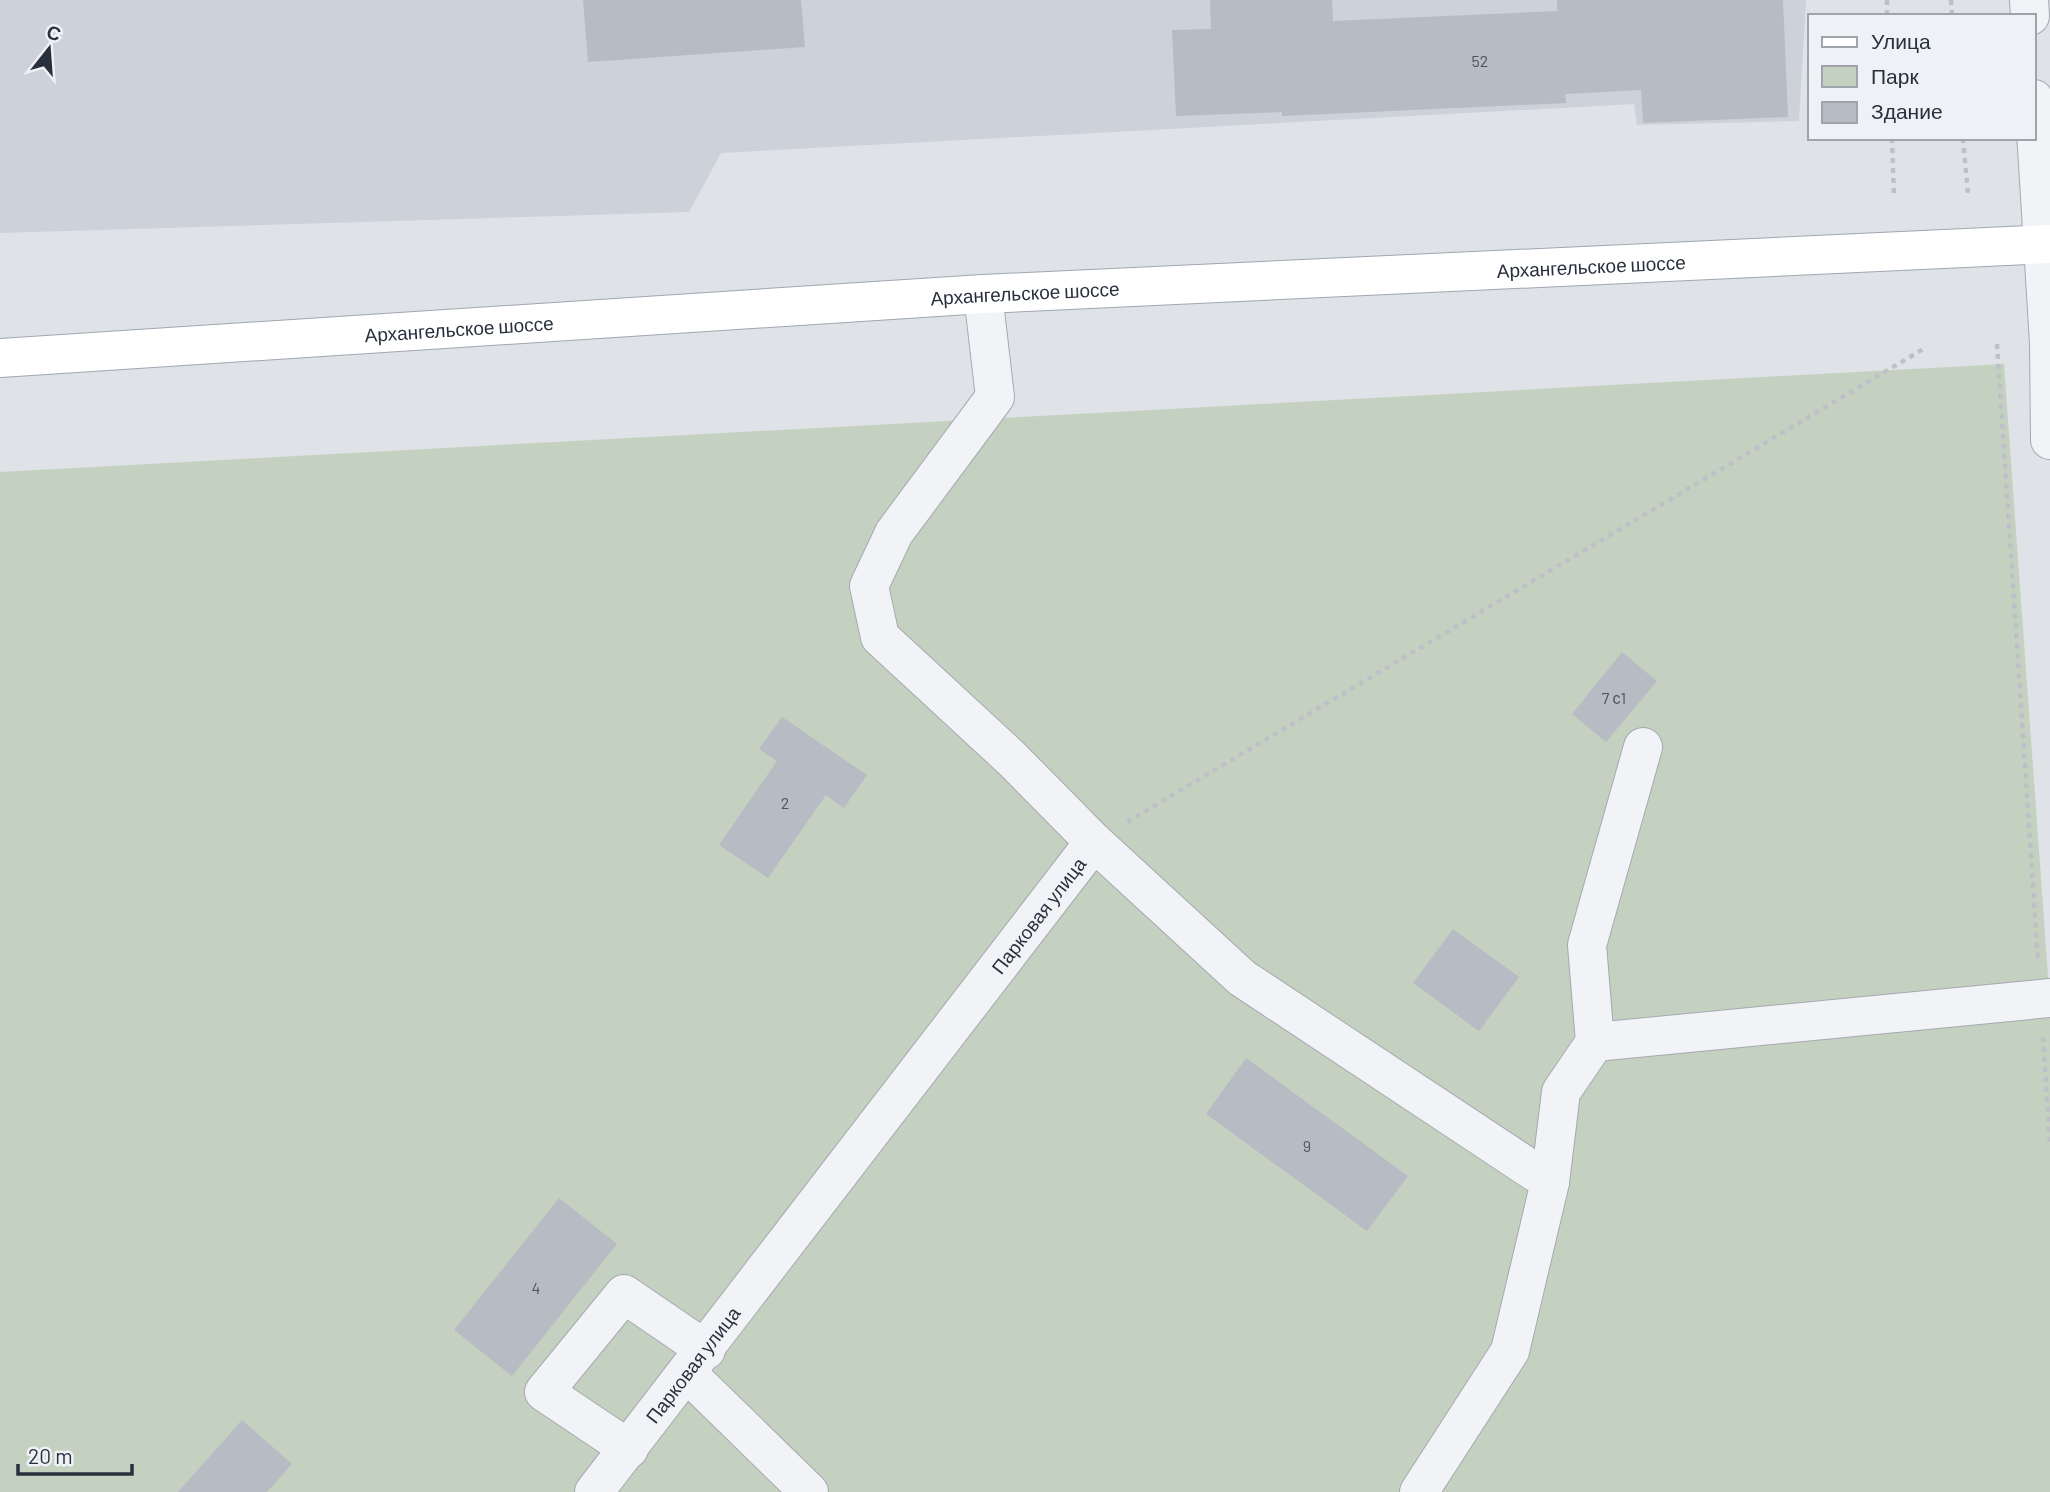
<svg xmlns="http://www.w3.org/2000/svg" width="2050" height="1492" viewBox="0 0 2050 1492" font-family="Barlow,sans-serif">
	<style>
		.built { fill: #cdd1d9 }
		.green { fill: #c5d1c0 }
		.building { fill: #b6bbc4 }
		.lines { fill: none; stroke-linecap: round; stroke-linejoin: round }
		.minor-casing { stroke: #a5a9b1; stroke-width: 40 }
		.major-casing { stroke: #9fa7b2; stroke-width: 40 }
		.path { stroke: #bdc0c6; stroke-width: 4.5; stroke-dasharray: 5 5; stroke-linecap: butt }
		.minor { stroke: #f1f3f6; stroke-width: 38 }
		.major { stroke: #fff; stroke-width: 38 }
		.labels { text-anchor: middle; dominant-baseline: central; stroke-width: 5; stroke-linejoin: round; paint-order: stroke }
		.number-label { font-size: 16px; fill: #4c535f }
		.street-label { font-size: 19px; fill: #29303d; stroke: #eef1f5 }
	</style>
	<rect width="100%" height="100%" fill="#dfe2e7"/>
	<!-- built -->
	<path class="built" d="M0,0h1806l-7,121 -162,4 -3,-21 -913,49 -32,59 -689,21z"/>
	<!-- green -->
	<path class="green" d="M2004,364l46,640v488h-2050v-1020z"/>
	<!-- building -->
	<path class="building" d="M583,0h218l4,47 -217,15z
		M1210,0h122l1,21 224,-10v-11h226l5,117 -145,6 -2,-33 -76,4 1,9 -284,13v-4l-106,4 -4,-86 39,-1z
		M1622,652l35,29 -51,61 -34,-28z
		M782,717l85,58 -23,33 -18,-13 -58,83 -49,-33 58,-84 -18,-12z
		M1453,929l66,48 -40,54 -66,-48z
		M1246,1058l162,118 -41,55 -161,-117z
		M559,1198l58,46 -105,132 -58,-46z
		M242,1420l50,44 -25,28h-89z"/>
	<g class="lines">
		<defs>
			<g id="minor">
				<path d="M2029,0l1,16"/>
				<path d="M2034,99l15,244 1,97"/>
				<path d="M1094,842l148,136 308,204"/>
				<path d="M1595,1042l-8,-97 56,-198"/>
				<path d="M688,1374l121,118"/>
				<path d="M629,1449l-85,-57 80,-98 82,56"/>
				<path id="s1" d="M594,1492l500,-650 -83,-84 -131,-121 -11,-51 25,-53 101,-136 -12,-103"/>
				<path d="M1419,1492l91,-141 40,-169 11,-90 34,-50 455,-44"/>
			</g>
			<g id="major">
				<path id="s2" d="M0,358l983,-64 1067,-50"/>
			</g>
		</defs>
		<!-- minor casing -->
		<use href="#minor" class="minor-casing"/>
		<!-- major casing -->
		<use href="#major" class="major-casing"/>
		<!-- path -->
		<path class="path" d="M1887,0v16
			M1951,0l1,16
			M1892,138l2,59
			M1963,138l5,56
			M1997,344l41,617
			M1127,822l798,-474
			M2043,1037l7,108"/>
		<!-- minor -->
		<use href="#minor" class="minor"/>
		<!-- major -->
		<use href="#major" class="major"/>
	</g>
	<g class="labels">
		<!-- number labels -->
		<g class="number-label">
			<text x="1480" y="60">52</text>
			<text x="1614" y="697">7 с1</text>
			<text x="785" y="802">2</text>
			<text x="1307" y="1145">9</text>
			<text x="536" y="1287">4</text>
		</g>
		<!-- street labels -->
		<g class="street-label">
			<text stroke="none"><textPath href="#s2" startOffset="1594">Архангельское шоссе</textPath></text>
			<text stroke="none"><textPath href="#s2" startOffset="1027">Архангельское шоссе</textPath></text>
			<text stroke="none"><textPath href="#s2" startOffset="460">Архангельское шоссе</textPath></text>
			<text stroke="none"><textPath href="#s1" startOffset="728">Парковая улица</textPath></text>
			<text stroke="none"><textPath href="#s1" startOffset="161">Парковая улица</textPath></text>
		</g>
	</g>
	<!-- legend -->
	<rect x="1808" y="14" width="228" height="126" fill="#eef1f5" stroke="#9fa4ab" stroke-width="2"/>
	<rect x="1822" y="37" width="35" height="10" fill="#ffffff" stroke="#9fa4ab" stroke-width="2"/>
	<text x="1871" y="49" font-size="21" fill="#29303d">Улица</text>
	<rect x="1822" y="66" width="35" height="21" fill="#c5d1c0" stroke="#9fa4ab" stroke-width="2"/>
	<text x="1871" y="84" font-size="21" fill="#29303d">Парк</text>
	<rect x="1822" y="102" width="35" height="21" fill="#b6bbc4" stroke="#9fa4ab" stroke-width="2"/>
	<text x="1871" y="119" font-size="21" fill="#29303d">Здание</text>
	<!-- north arrow -->
	<g transform="translate(49 49) rotate(17)" stroke="#eef1f5" stroke-width="5" paint-order="stroke">
	<path d="M0-5L12 26L0 18L-12 26Z" fill="#29303d"/>
	<text y="-10" font-size="19" font-weight="bold" text-anchor="middle" fill="#29303d">С</text>
	</g>
	<!-- scale -->
	<path d="M18 1464v10h114v-10" fill="none" stroke="#29303d" stroke-width="3.5"/>
	<text x="28" y="1464" font-size="21" fill="#29303d" stroke="#eef1f5" stroke-width="5" paint-order="stroke">20 m</text>
</svg>
